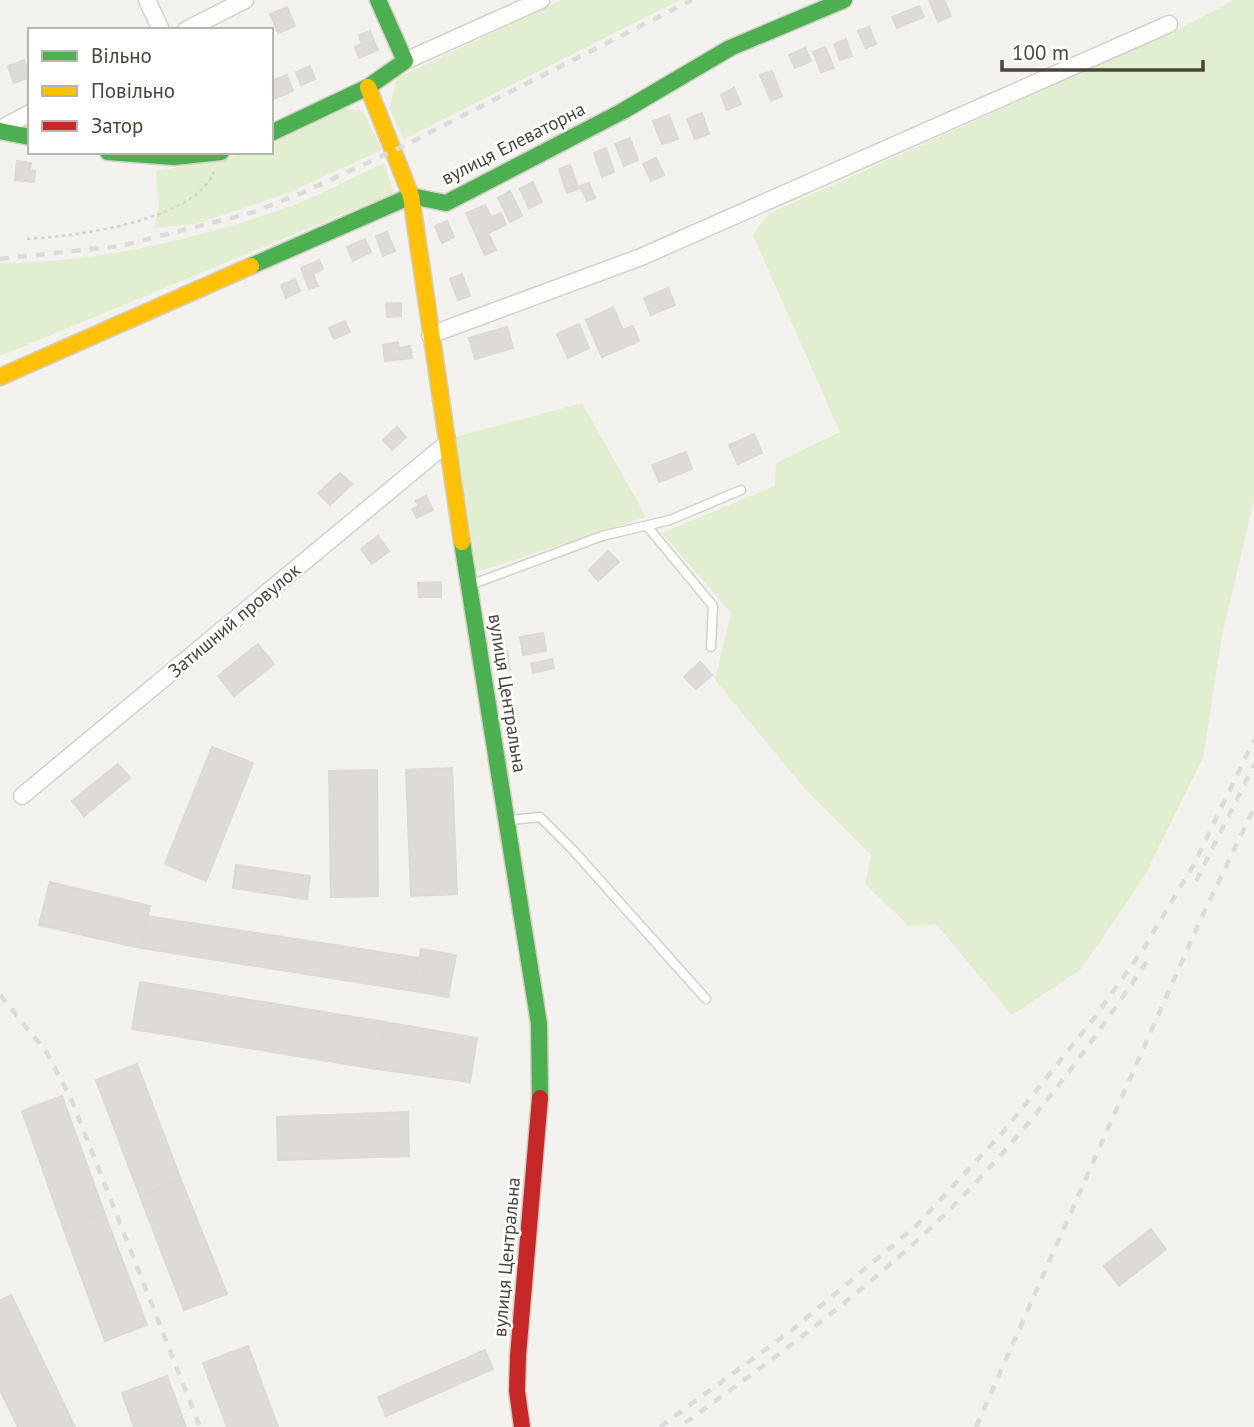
<svg xmlns="http://www.w3.org/2000/svg" width="1254" height="1427" viewBox="0 0 1254 1427" font-family="'PT Sans',sans-serif">
	<style>
		.green { fill: #e1eecf }
		.building { fill: #dedbd6; stroke: #dcd9d4; stroke-width: 2 }
		.lines { fill: none; stroke-linecap: round; stroke-linejoin: round }
		.lane-casing { stroke: #d2d0cb; stroke-width: 11 }
		.street-casing { stroke: #d2d0cb; stroke-width: 19 }
		.fast-casing { stroke: #d3cfc5; stroke-width: 19 }
		.slow-casing { stroke: #d3cfc5; stroke-width: 19 }
		.jam-casing { stroke: #d3cfc5; stroke-width: 19 }
		.path { stroke: #d3d2cc; stroke-width: 2.5; stroke-dasharray: 3.5 3.5; stroke-linecap: butt }
		.lane { stroke: #fdfdfc; stroke-width: 8 }
		.street { stroke: #fdfdfc; stroke-width: 16 }
		.fast { stroke: #4caf50; stroke-width: 16 }
		.slow { stroke: #ffc107; stroke-width: 16 }
		.jam { stroke: #c62828; stroke-width: 16 }
		.rail { stroke: #dbdbda; stroke-width: 4.5; stroke-dasharray: 9 9; stroke-linecap: butt }
		.labels { text-anchor: middle; dominant-baseline: central; stroke-width: 5; stroke-linejoin: round; paint-order: stroke }
		.street-label { font-size: 19px; fill: #4b4439; stroke: #fff }
	</style>
	<rect width="100%" height="100%" fill="#f4f2ee"/>
	<!-- green -->
	<path class="green" d="M561,0h119l-276,139 -15,-31 8,-30z
		M1234,0h20v499l-32,137 -19,122 -60,121 -63,91 -68,45 -76,-91 -27,2 -44,-42 6,-29 -65,-65 -91,-110 16,-67 -69,-80 113,-47 1,-23 64,-31 -87,-197 15,-21 413,-186z
		M343,108l20,3 19,39 -97,44 -89,30 -42,4 5,-20 -3,-37c39,-5 77,-19 115,-19v-11z
		M384,163l10,30 -394,163v-93c93,0 189,-22 277,-52 37,-12 72,-32 107,-48z
		M582,403l64,114 -169,55 -21,-135z"/>
	<!-- building -->
	<path class="building" d="M929,0h15l7,16 -13,6z
		M919,6l5,11 -27,11 -5,-11z
		M287,7l8,19 -17,7 -8,-19z
		M869,27l7,17 -10,4 -8,-17z
		M370,31l8,19 -19,8 -4,-11 7,-3 -3,-9z
		M846,39l6,17 -12,4 -6,-16z
		M825,47l9,21 -13,4 -8,-20z
		M805,48l6,13 -16,7 -6,-13z
		M24,60l6,17 -16,6 -6,-17z
		M310,66l5,13 -14,6 -5,-13z
		M772,71l10,25 -11,5 -11,-26z
		M287,75l6,16 -20,8 -2,-18z
		M734,88l7,16 -14,6 -6,-15z
		M702,113l7,21 -14,5 -8,-20z
		M669,115l9,24 -16,5 -9,-23z
		M630,138l8,22 -14,6 -9,-22z
		M606,148l8,24 -12,5 -8,-24z
		M656,158l8,17 -13,6 -8,-17z
		M17,161l14,2 -1,7 5,1 -1,11 -19,-2z
		M570,165l9,24 -12,4 -8,-24z
		M533,182l9,20 -13,6 -9,-19z
		M589,183l6,15 -8,3 -7,-15z
		M510,191l12,25 -12,6 -12,-24z
		M485,205l6,12 10,-4 5,12 -18,8 8,17 -11,5 -19,-42z
		M447,221l7,16 -12,6 -7,-17z
		M387,232l8,19 -12,5 -7,-20z
		M365,239l6,13 -18,9 -6,-14z
		M319,260l4,9 -10,5 5,12 -9,3 -8,-21z
		M462,274l8,22 -12,4 -8,-21z
		M295,279l5,12 -14,7 -5,-13z
		M668,288l7,17 -24,10 -7,-17z
		M401,303v13l-14,1 -1,-13z
		M613,307l10,23 10,-4 6,15 -37,16 -16,-37z
		M345,321l5,11 -16,7 -5,-11z
		M579,324l10,24 -21,10 -11,-24z
		M507,327l6,21 -38,11 -6,-21z
		M398,342l1,6 11,-2 2,12 -27,3 -2,-16z
		M397,427l9,10 -14,13 -9,-10z
		M754,434l8,19 -24,11 -9,-19z
		M686,452l6,17 -33,13 -7,-17z
		M340,473l12,11 -22,21 -12,-12z
		M426,496l7,14 -16,8 -5,-9 7,-3 -3,-5z
		M378,536l11,15 -17,13 -11,-15z
		M608,551l11,11 -21,19 -9,-11z
		M441,582v15h-22l-1,-14z
		M543,633l3,18 -23,4 -3,-18z
		M258,644l16,20 -40,32 -16,-20z
		M507,651l3,19 -8,1 -3,-19z
		M552,659l2,9 -21,5 -2,-9z
		M700,662l12,13 -16,14 -12,-12z
		M212,747l41,16 -47,118 -41,-17z
		M118,764l12,14 -46,38 -12,-15z
		M452,768l5,126 -46,2 -5,-126z
		M377,770l1,126 -47,1 -2,-126z
		M236,865l74,11 -3,23 -74,-11z
		M50,882l100,24 -9,42 -102,-23z
		M146,916l273,42 -5,33 -273,-43z
		M421,949l35,6 -8,42 -34,-6z
		M140,982l245,40 -8,47 -245,-40z
		M385,1022l92,16 -7,44 -93,-13z
		M137,1064l44,116 -41,16 -44,-116z
		M62,1096l42,116 -41,15 -41,-116z
		M408,1112l1,44 -131,4 -1,-43z
		M181,1180l46,114 -43,16 -44,-114z
		M104,1212l43,113 -42,16 -42,-114z
		M1151,1229l15,20 -47,37 -15,-20z
		M11,1295l64,132h-57l-18,-37v-90z
		M248,1346l30,81h-51l-24,-64z
		M485,1350l8,19 -107,47 -8,-19z
		M167,1376l19,51h-52l-12,-34z"/>
	<g class="lines">
		<defs>
			<path id="lane" d="M647,526l66,80 -2,41
				M470,585l132,-49 68,-16 71,-30
				M510,820l30,-3 32,32 134,150"/>
			<path id="street" d="M147,0l14,30
				M186,30l59,-30
				M405,61l136,-61
				M0,129l30,-16
				M430,335l211,-78 528,-233
				M22,796l424,-352"/>
			<path id="fast" d="M0,131l30,6
				M271,133l97,-46 37,-26 -27,-61
				M108,152l66,5 47,-5
				M251,266l160,-70 35,7 177,-92 107,-63 114,-48
				M462,542l77,482 1,74"/>
			<path id="slow" d="M368,87l43,109 51,346
				M0,377l251,-111"/>
			<path id="jam" d="M522,1427l-5,-36 1,-35 22,-258"/>
		</defs>
		<!-- lane casing -->
		<use href="#lane" class="lane-casing"/>
		<!-- street casing -->
		<use href="#street" class="street-casing"/>
		<!-- fast casing -->
		<use href="#fast" class="fast-casing"/>
		<!-- slow casing -->
		<use href="#slow" class="slow-casing"/>
		<!-- jam casing -->
		<use href="#jam" class="jam-casing"/>
		<!-- path -->
		<path class="path" d="M27,239c48,-3 166,-17 187,-67"/>
		<!-- lane -->
		<use href="#lane" class="lane"/>
		<!-- street -->
		<use href="#street" class="street"/>
		<!-- fast -->
		<use href="#fast" class="fast"/>
		<!-- slow -->
		<use href="#slow" class="slow"/>
		<!-- jam -->
		<use href="#jam" class="jam"/>
		<!-- rail -->
		<path class="rail" d="M0,259l120,-13 131,-33 51,-20 93,-43 297,-150
			M1196,881l58,-116
			M0,995l47,58 25,48 128,326
			M685,1423c82,-59 163,-119 238,-188 88,-81 162,-180 228,-280
			M660,1427l132,-97 124,-104 88,-95 91,-114 49,-69 49,-82 61,-126
			M976,1427l222,-502 56,-117"/>
	</g>
	<g class="labels">
		<!-- street labels -->
		<g class="street-label">
			<text transform="translate(513 143) rotate(-27)">вулиця Елеваторна</text>
			<text transform="translate(234 620) rotate(-40)">Затишний провулок</text>
			<text transform="translate(508 693) rotate(81)">вулиця Центральна</text>
			<text transform="translate(506 1257) rotate(-85)">вулиця Центральна</text>
		</g>
	</g>
	<!-- legend -->
	<rect x="28" y="28" width="245" height="126" fill="#ffffff" stroke="#b7b4b0" stroke-width="2"/>
	<rect x="42" y="51" width="35" height="10" fill="#4caf50" stroke="#b7b4b0" stroke-width="2"/>
	<text x="91" y="63" font-size="21" fill="#4b4439">Вільно</text>
	<rect x="42" y="86" width="35" height="10" fill="#ffc107" stroke="#b7b4b0" stroke-width="2"/>
	<text x="91" y="98" font-size="21" fill="#4b4439">Повільно</text>
	<rect x="42" y="121" width="35" height="10" fill="#c62828" stroke="#b7b4b0" stroke-width="2"/>
	<text x="91" y="133" font-size="21" fill="#4b4439">Затор</text>
	<!-- scale -->
	<path d="M1002 60v10h201v-10" fill="none" stroke="#4b4439" stroke-width="3.5"/>
	<text x="1012" y="60" font-size="21" fill="#4b4439" stroke="#ffffff" stroke-width="5" paint-order="stroke">100 m</text>
</svg>
